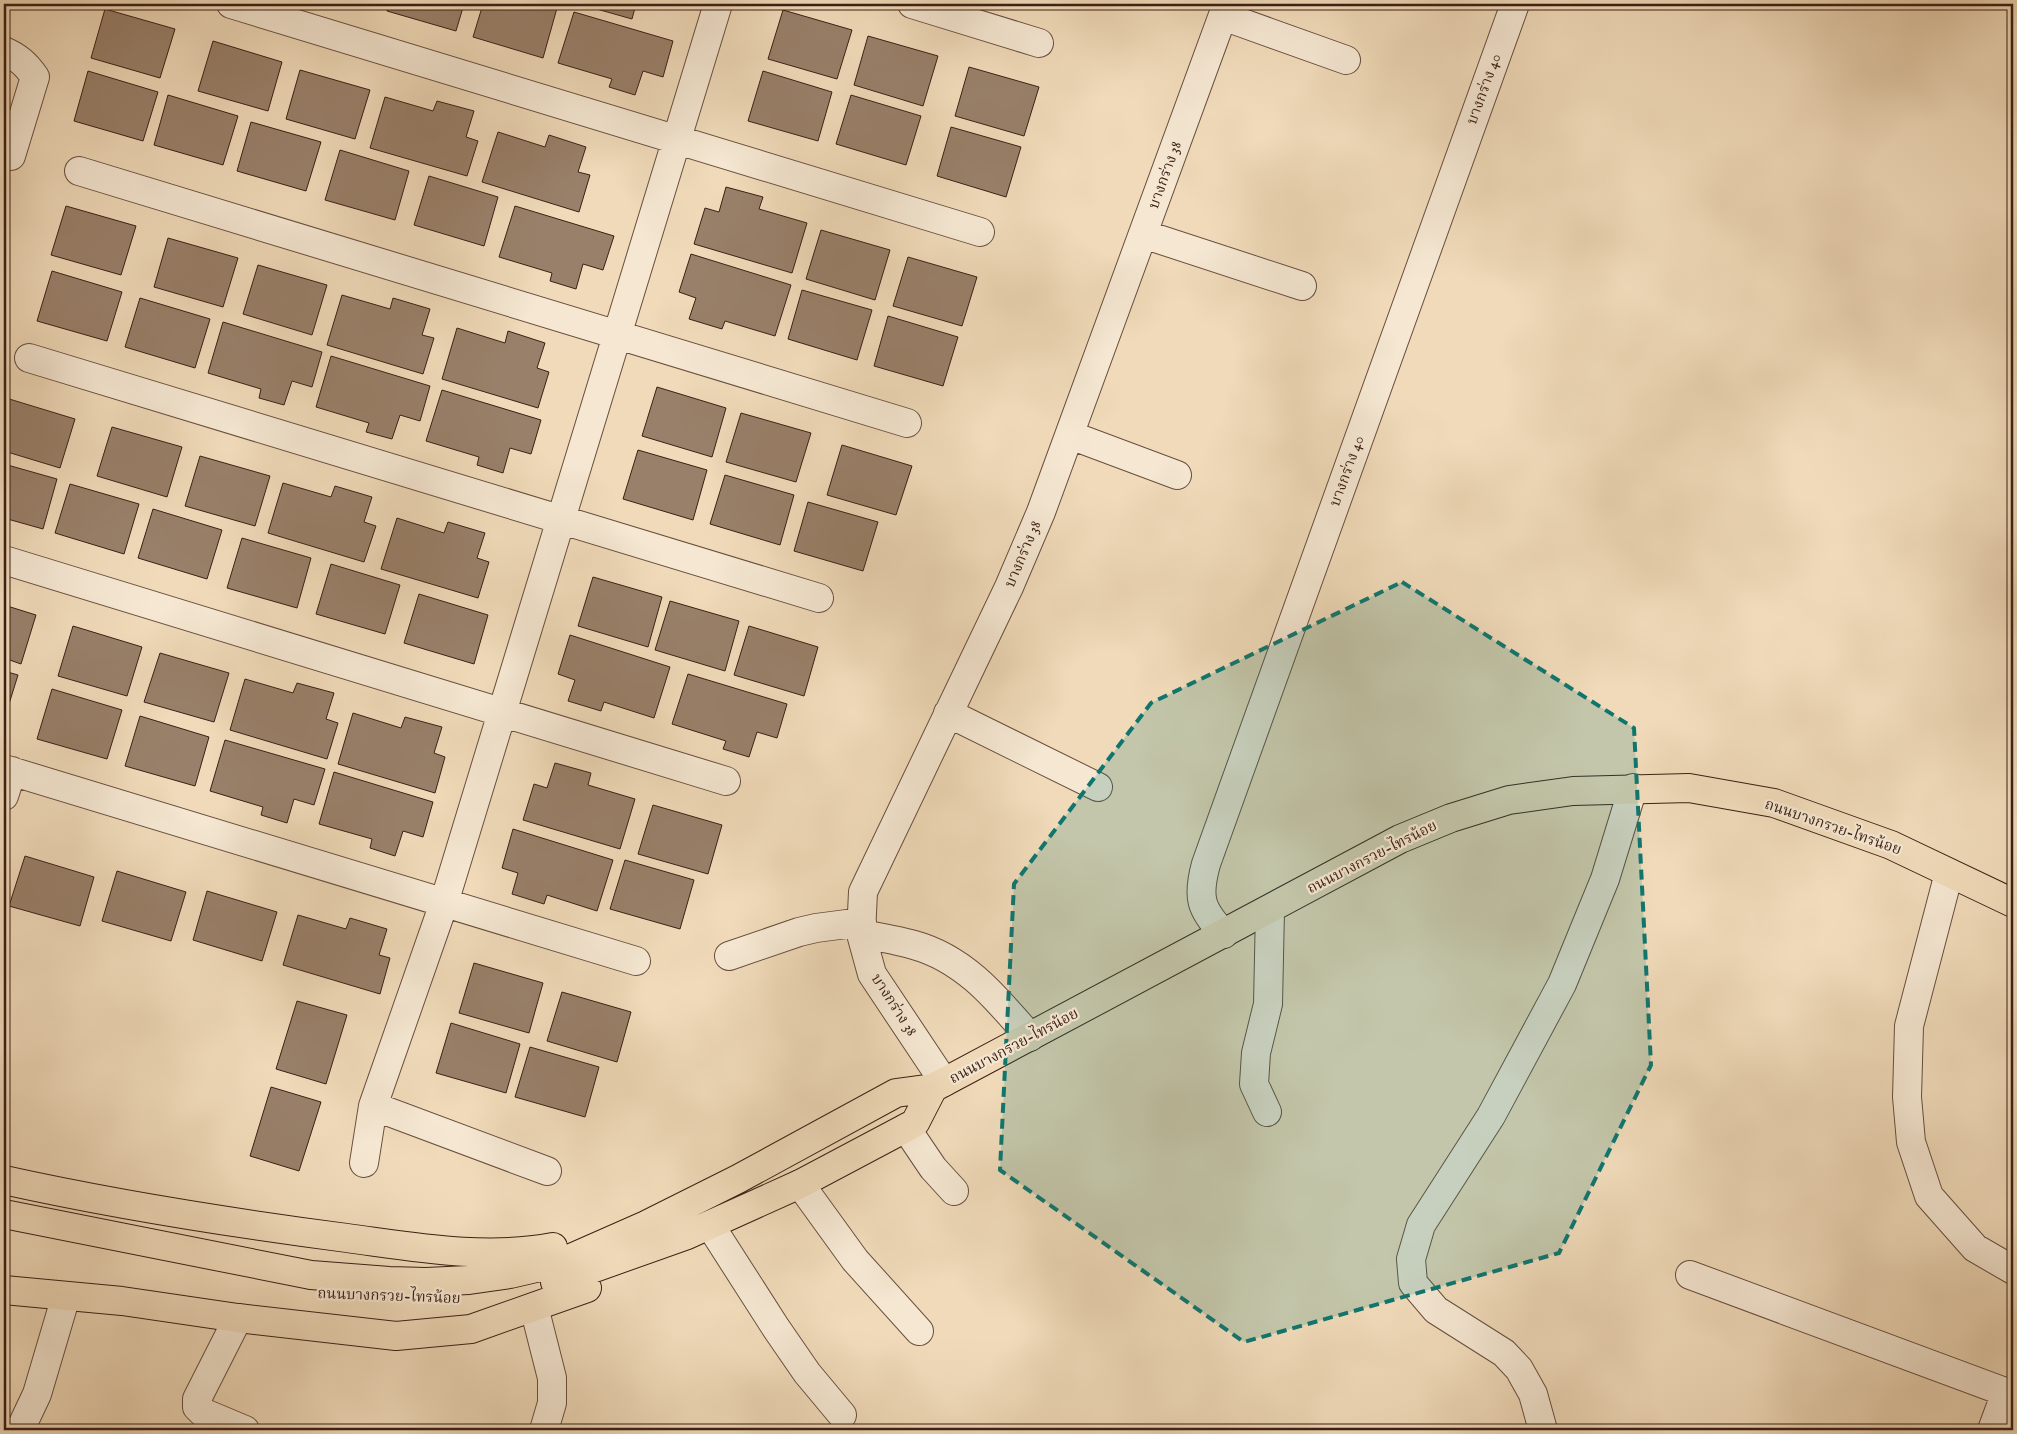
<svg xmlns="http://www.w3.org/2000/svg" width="2017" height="1434" viewBox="0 0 2017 1434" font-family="'IM FELL English','Noto Serif Thai',serif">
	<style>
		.building { fill: #99806a; stroke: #3b1f15 }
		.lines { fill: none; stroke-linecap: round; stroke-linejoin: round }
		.minor-casing { stroke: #684e3e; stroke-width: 30 }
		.major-casing { stroke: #3b1f15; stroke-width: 30 }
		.minor { stroke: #f5e7d2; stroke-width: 28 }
		.major { stroke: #f0dab9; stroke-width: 28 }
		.marked { fill: #0f766e; fill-opacity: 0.2; stroke: #0f766e; stroke-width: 4; stroke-dasharray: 10 6; stroke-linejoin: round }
		.labels { text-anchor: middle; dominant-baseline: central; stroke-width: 4.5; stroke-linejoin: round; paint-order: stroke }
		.street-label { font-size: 15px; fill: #3b1f15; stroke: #f5e7d2 }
	</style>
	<rect width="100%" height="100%" fill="#f0dab9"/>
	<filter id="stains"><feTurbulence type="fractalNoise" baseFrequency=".004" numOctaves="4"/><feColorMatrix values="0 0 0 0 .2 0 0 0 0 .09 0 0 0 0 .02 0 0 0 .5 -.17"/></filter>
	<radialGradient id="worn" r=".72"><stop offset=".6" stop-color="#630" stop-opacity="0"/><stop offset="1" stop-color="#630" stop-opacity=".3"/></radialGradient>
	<!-- building -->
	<path class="building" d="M389,4h75l-8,27 -69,-20z
		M483,4h60l14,4 -14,50 -70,-21z
		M579,4h57l-4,15z
		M105,9l70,20 -15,49 -69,-20z
		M783,10l69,20 -15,49 -69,-20z
		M574,12l99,29 -10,36 -20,-6 -8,24 -26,-8 3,-8 -54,-16z
		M868,36l70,20 -15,50 -69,-21z
		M213,41l69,21 -14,49 -70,-20z
		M969,67l70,20 -15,49 -69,-20z
		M300,70l70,20 -15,49 -69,-20z
		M88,71l70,21 -15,49 -69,-20z
		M763,71l69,21 -14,49 -70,-20z
		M168,95l70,21 -15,49 -69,-20z
		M851,95l70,21 -15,49 -70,-21z
		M385,97l48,14 4,-10 37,10 -8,26 12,4 -11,35 -97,-28z
		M251,122l70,20 -15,49 -69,-20z
		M951,127l70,20 -15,50 -69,-21z
		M498,132l47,15 4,-12 37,12 -8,25 12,3 -11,37 -97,-30z
		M340,150l69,21 -14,49 -70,-20z
		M429,176l69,21 -14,49 -70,-21z
		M726,187l37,10 -4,12 48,14 -15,50 -98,-29 11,-36 14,4z
		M66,206l70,20 -15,49 -70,-20z
		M515,206l99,30 -11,34 -20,-6 -7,25 -26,-8 2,-8 -53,-16z
		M821,230l69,20 -15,50 -69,-21z
		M168,238l70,20 -15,49 -69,-20z
		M691,254l100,31 -16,51 -50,-15 -3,8 -33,-10 7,-21 -17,-6z
		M908,257l69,20 -15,49 -69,-20z
		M258,265l69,20 -15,50 -69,-21z
		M52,271l70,21 -15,49 -70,-20z
		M802,290l70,20 -15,50 -69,-21z
		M342,295l48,14 3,-11 37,11 -8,26 12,3 -11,36 -96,-29z
		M140,298l70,21 -15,49 -70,-21z
		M888,316l70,21 -15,49 -69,-20z
		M223,322l99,30 -10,35 -20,-6 -8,24 -25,-7 2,-9 -53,-16z
		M457,328l48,15 3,-12 37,12 -8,25 12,4 -11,36 -96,-29z
		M331,356l99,30 -10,35 -20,-6 -8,24 -26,-7 3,-9 -53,-16z
		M657,387l69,21 -14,49 -70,-21z
		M442,390l99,30 -10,34 -21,-6 -7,25 -26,-8 2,-8 -53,-16z
		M6,398l69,21 -15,49 -56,-17v-46z
		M741,413l70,20 -15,49 -70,-20z
		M112,427l70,20 -15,50 -70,-21z
		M842,445l70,21 -16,49 -69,-20z
		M638,450l69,20 -14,50 -70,-21z
		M200,456l70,20 -15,50 -70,-20z
		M4,464l53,15 -14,50 -39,-11z
		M725,475l69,20 -14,50 -70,-21z
		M283,483l48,14 4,-11 37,11 -8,25 12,4 -12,36 -96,-29z
		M70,484l69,20 -15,50 -69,-21z
		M808,502l70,20 -15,49 -69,-20z
		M153,509l69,21 -15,49 -69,-21z
		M397,518l47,15 4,-11 37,11 -8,25 12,4 -11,36 -97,-29z
		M242,538l69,20 -14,50 -70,-20z
		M331,564l69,21 -15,49 -69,-20z
		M593,577l69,20 -14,50 -70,-21z
		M419,594l69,21 -14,49 -70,-21z
		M670,601l69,20 -14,50 -70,-21z
		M4,605l32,10 -15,49 -17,-6z
		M73,626l69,21 -15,49 -69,-20z
		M749,626l69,21 -14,49 -70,-21z
		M570,635l100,32 -16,51 -50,-16 -3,9 -33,-10 7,-21 -17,-6z
		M160,653l69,20 -15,49 -70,-20z
		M4,671l14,4 -14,45z
		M688,674l99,30 -10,34 -20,-6 -8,25 -26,-8 3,-8 -54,-17z
		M245,679l48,14 4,-10 37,10 -8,26 12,4 -11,36 -97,-29z
		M52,689l70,21 -15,49 -70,-20z
		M353,713l48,15 4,-11 37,10 -8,26 11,4 -10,36 -97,-29z
		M140,716l69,21 -14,49 -70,-20z
		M225,740l100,29 -11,36 -20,-6 -7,24 -26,-8 2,-8 -53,-16z
		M555,763l36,10 -3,12 47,14 -15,50 -97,-29 11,-36 13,4z
		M334,772l99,30 -10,35 -20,-6 -8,25 -25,-8 2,-9 -53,-15z
		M653,805l69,20 -14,49 -70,-20z
		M513,829l100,31 -16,51 -50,-16 -3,9 -32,-10 6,-21 -16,-5z
		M25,856l69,21 -14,49 -71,-20z
		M625,860l69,20 -14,49 -70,-20z
		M117,871l69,21 -15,49 -69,-20z
		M207,891l70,21 -15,49 -69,-21z
		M298,915l48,14 4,-11 37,11 -8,26 11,3 -10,36 -97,-29z
		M474,963l69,20 -14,50 -70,-20z
		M562,992l69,20 -14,50 -70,-21z
		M297,1001l50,14 -21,69 -50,-15z
		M451,1023l69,21 -14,49 -70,-20z
		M530,1047l69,20 -14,50 -70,-20z
		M271,1087l50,15 -22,69 -49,-15z"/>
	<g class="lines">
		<defs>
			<path id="minor" d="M231,4l749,228
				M912,4l127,39
				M1223,16l123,44
				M4,51c14,6 22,13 31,26l-24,79
				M79,171l828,252
				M1143,234l159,52
				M29,358l790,240
				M1070,435l107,40
				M4,560l722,221
				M948,713l150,74
				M4,769l632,192
				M4,796l8,-25
				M1949,873l-40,153 -2,71 4,45 18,54 46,52 38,22
				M861,934c18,3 36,6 53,11 51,14 83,54 116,92
				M1224,934c-24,-25 -27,-37 -18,-70l309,-860
				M729,956l70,-24 17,-4 46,-6
				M944,1082l-72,-108 -11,-40 2,-42 146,-305 32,-75 186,-508
				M373,1106l174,65
				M1267,1112l-13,-28 2,-31 12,-49 2,-94
				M906,1128l27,40 21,23
				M364,1163l9,-57 71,-203 274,-899
				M800,1184l55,76 64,71
				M710,1225l66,103 31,45 35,42
				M1690,1275l323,120
				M534,1307l18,71v25l-8,27
				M238,1318l-41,81v8l5,5 43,18
				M20,1430l17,-36 29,-98
				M1543,1430l-10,-36 -14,-25 -15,-16 -68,-43 -23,-27 -2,-24 10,-34 70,-109 71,-132 43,-105 28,-91
				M1992,1430l14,-38"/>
			<path id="major" d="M4,1180c113,25 228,43 343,58 68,9 138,22 206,9
				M4,1214l307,61 78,6 37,1 43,-2 41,-6 52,-12 84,-37 92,-46 158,-86 37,-5 467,-249 51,-21 58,-18 64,-9 116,-3 85,15 117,42 122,58
				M555,1282l132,-47 113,-51 115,-61 18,-35
				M4,1290l118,11 116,17 158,18 75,-7 116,-41"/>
		</defs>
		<!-- minor casing -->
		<use href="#minor" class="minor-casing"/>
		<!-- major casing -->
		<use href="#major" class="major-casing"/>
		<!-- minor -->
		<use href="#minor" class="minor"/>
		<!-- major -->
		<use href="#major" class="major"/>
	</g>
	<!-- marked area -->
	<path class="marked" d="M1402,582l232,146 17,337 -92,188 -315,89 -244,-172 14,-286 137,-181z"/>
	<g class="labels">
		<!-- street labels -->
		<g class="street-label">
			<text transform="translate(1484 89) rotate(-70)">บางกร่าง 40</text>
			<text transform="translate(1165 175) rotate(-70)">บางกร่าง 38</text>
			<text transform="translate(1347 471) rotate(-70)">บางกร่าง 40</text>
			<text transform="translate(1023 554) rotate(-67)">บางกร่าง 38</text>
			<text transform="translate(1833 827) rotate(19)">ถนนบางกรวย-ไทรน้อย</text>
			<text transform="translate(1372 857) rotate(-27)">ถนนบางกรวย-ไทรน้อย</text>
			<text transform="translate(894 1005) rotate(57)">บางกร่าง 38</text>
			<text transform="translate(1014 1046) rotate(-28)">ถนนบางกรวย-ไทรน้อย</text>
			<text transform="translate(389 1296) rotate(2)">ถนนบางกรวย-ไทรน้อย</text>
		</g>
	</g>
	<!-- margin -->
	<rect width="2017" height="1434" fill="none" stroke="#f0dab9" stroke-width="20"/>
	<rect x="5" y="5" width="2007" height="1424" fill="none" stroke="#3b1f15" stroke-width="2.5"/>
	<rect x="10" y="10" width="1997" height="1414" fill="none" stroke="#3b1f15"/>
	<rect width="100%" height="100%" filter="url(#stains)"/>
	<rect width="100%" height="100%" fill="url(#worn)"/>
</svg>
